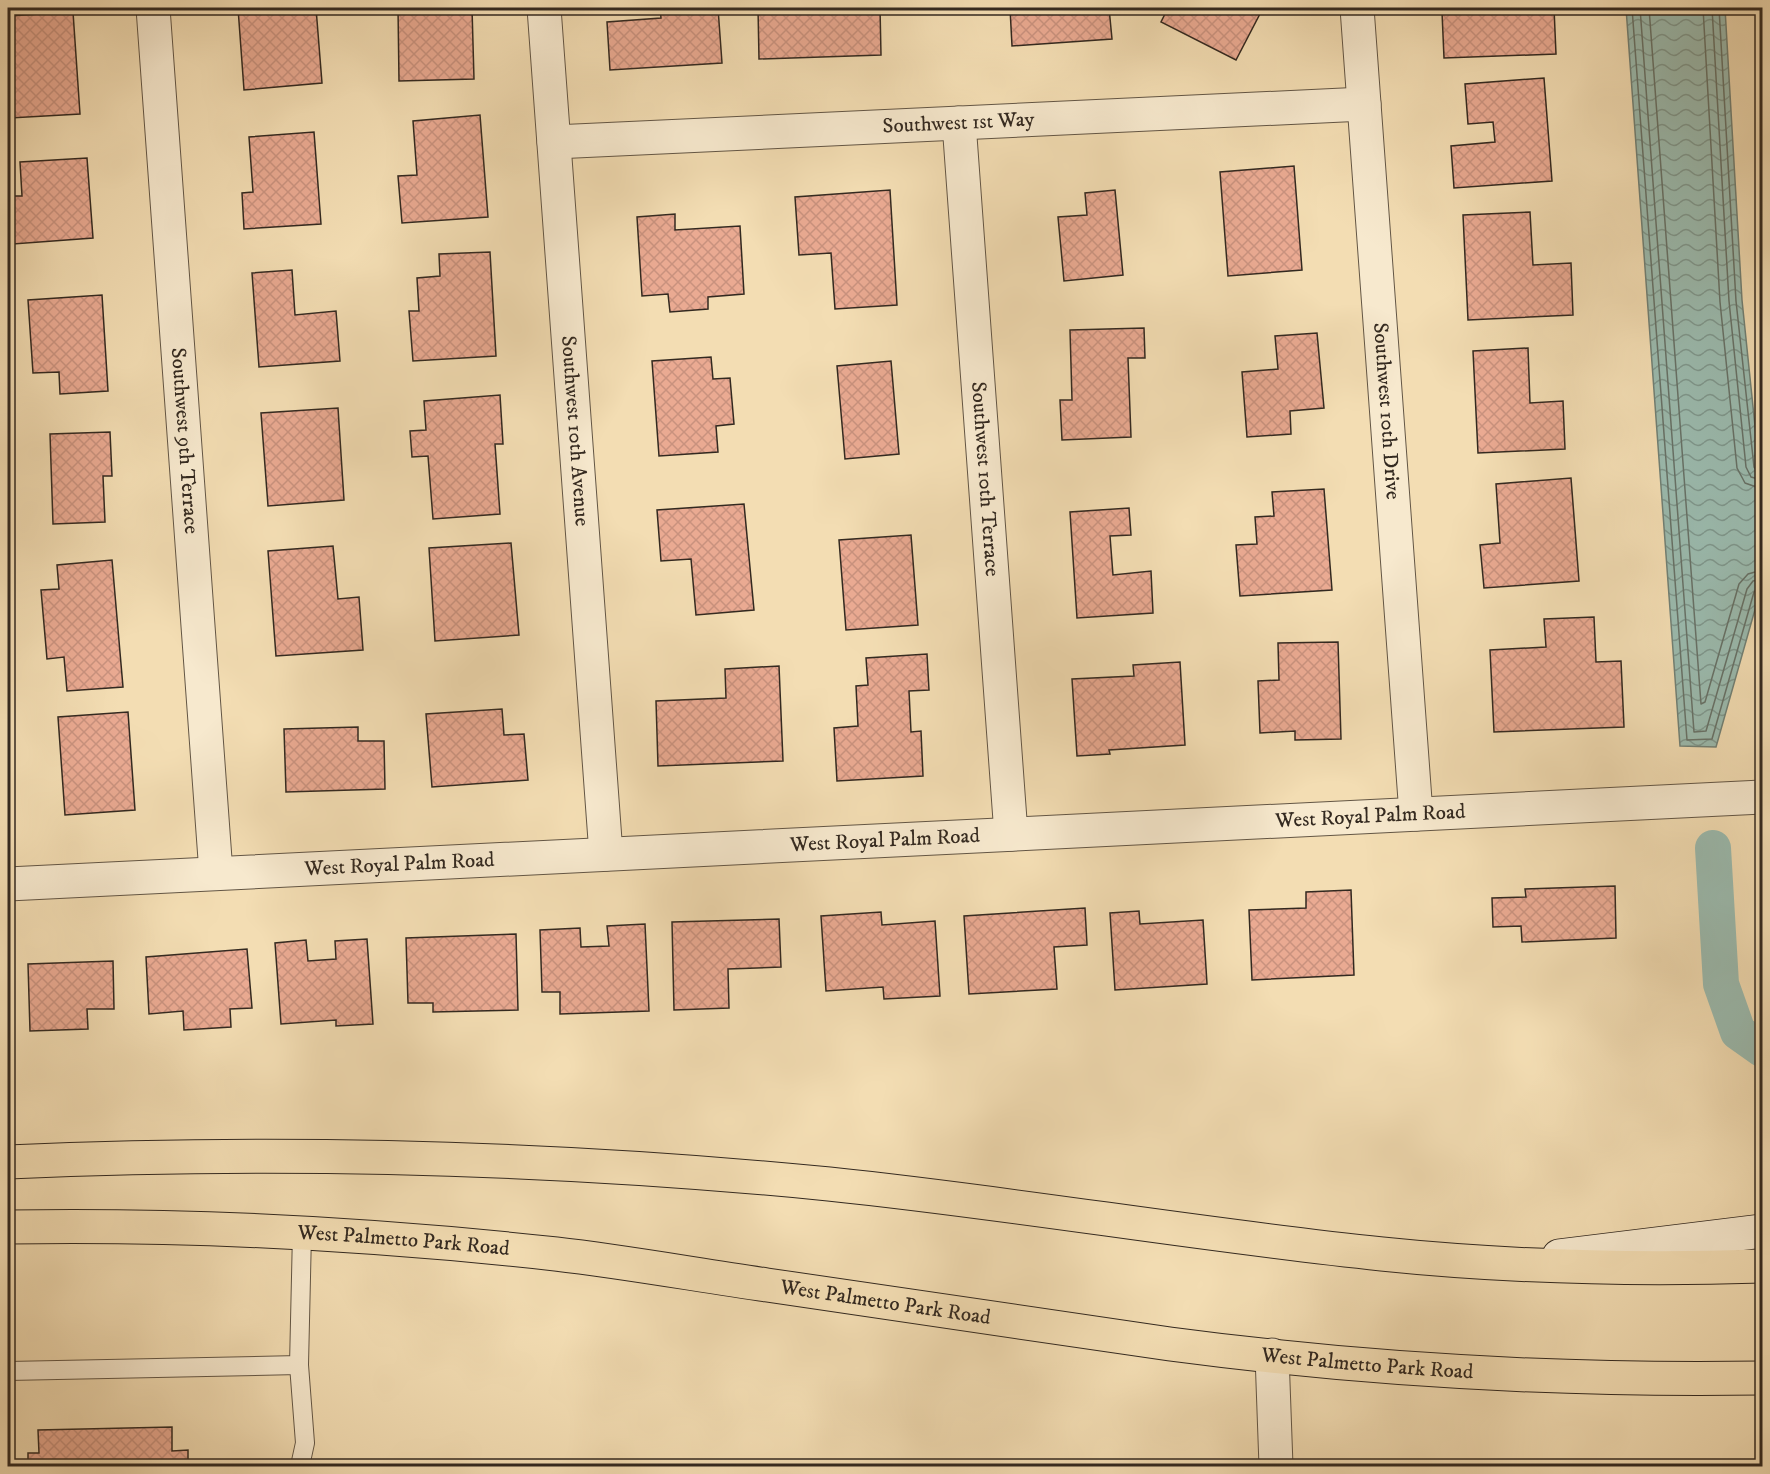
<svg xmlns="http://www.w3.org/2000/svg" width="1770" height="1474" viewBox="0 0 1770 1474" font-family="'IM FELL DW Pica',serif">
	<style>
		.water { fill: url(#water-waves); stroke: #718176; stroke-width: 1.5 }
		.lines { fill: none; stroke-linecap: round; stroke-linejoin: round }
		.shore { stroke: #677268; stroke-width: 1.5 }
		.canal { stroke: #9bbbaf; stroke-width: 36 }
		.building { fill: url(#building-cross-hatch); stroke: #332920; stroke-width: 1.5 }
		.lane-casing { stroke: #635645; stroke-width: 20 }
		.street-casing { stroke: #635645; stroke-width: 35 }
		.secondary-casing { stroke: #332920; stroke-width: 35 }
		.primary-casing { stroke: #332920; stroke-width: 35 }
		.lane { stroke: #f7e9ce; stroke-width: 18 }
		.street { stroke: #f7e9ce; stroke-width: 33 }
		.secondary { stroke: #f7e9ce; stroke-width: 33 }
		.primary { stroke: #f3ddb3; stroke-width: 33 }
		.labels { text-anchor: middle; dominant-baseline: central; stroke-width: 4.5; stroke-linejoin: round; paint-order: stroke }
		.street-label { font-size: 21px; fill: #332920; stroke: #f7e9ce }
	</style>
	<defs>
		<pattern id="water-waves" width="16" height="10" patternUnits="userSpaceOnUse" patternTransform="scale(1.5)"><rect width="16" height="10" fill="#9bbbaf"/><path d="M0 5q4-4 8 0t8 0" fill="none" stroke="#7f988e"/></pattern>
		<pattern id="building-cross-hatch" width="8" height="8" patternUnits="userSpaceOnUse" patternTransform="scale(1.5)"><rect width="8" height="8" fill="#eaaa92"/><path d="M0 0l8 8M0 8l8-8" fill="none" stroke="#c9927e"/></pattern>
	</defs>
	<rect width="100%" height="100%" fill="#f3ddb3"/>
	<filter id="stains"><feTurbulence type="fractalNoise" baseFrequency=".00333" numOctaves="4"/><feColorMatrix values="0 0 0 0 .2 0 0 0 0 .09 0 0 0 0 .02 0 0 0 .5 -.17"/></filter>
	<radialGradient id="worn" r=".72"><stop offset=".6" stop-color="#630" stop-opacity="0"/><stop offset="1" stop-color="#630" stop-opacity=".3"/></radialGradient>
	<!-- water -->
	<path class="water" d="M1626,8h99l17,292 20,194v43l-2,55 -44,155 -36,-1z"/>
	<g class="lines">
		<!-- shore -->
		<path class="shore" d="M1632,8l55,732 25,-1 42,-147 8,-5
			M1640,8l54,724 12,-1 41,-142 6,-8 9,-2
			M1649,8l52,696 4,-2 34,-118 9,-10 14,-4
			M1703,8l17,294 17,166 8,15 17,6
			M1712,8l17,293 17,166 5,10 11,3
			M1719,8l17,293 18,166 3,4 5,2"/>
		<!-- canal -->
		<path class="canal" d="M1713,848l8,136 17,48 24,17"/>
	</g>
	<!-- building -->
	<path class="building" d="M238,8h78l6,75 -78,7z
		M398,8h74l2,71 -75,2z
		M660,8h58l4,55 -112,7 -3,-48 54,-4z
		M758,8h122l1,47 -122,4z
		M1010,8h99l3,31 -100,7z
		M1168,8h95l-27,52 -75,-38z
		M1454,8h100l2,46 -112,4 -2,-46h12z
		M73,12l7,102 -70,4 -2,-102z
		M1544,78l8,103 -98,7 -3,-42 44,-4 -2,-20 -25,2 -3,-40z
		M480,115l8,102 -86,6 -4,-47 19,-1 -4,-54z
		M314,132l7,92 -77,5 -2,-36 11,-1 -4,-55z
		M87,158l6,80 -80,6 -3,-48h12l-2,-34z
		M1294,166l8,104 -74,6 -8,-104z
		M890,190l7,115 -62,4 -4,-56 -32,2 -4,-58z
		M1115,190l8,85 -59,6 -6,-64 29,-2 -2,-22z
		M1530,212l3,53 38,-2 2,52 -105,5 -5,-105z
		M675,214v16l65,-4 4,68 -36,3v12l-38,3 -2,-18 -26,2 -5,-79z
		M490,252l6,104 -83,5 -4,-50h10l-2,-33 23,-2 -1,-22z
		M292,270l3,45 41,-4 4,50 -81,6 -7,-94z
		M102,295l6,96 -48,3 -1,-22 -26,1 -5,-73z
		M1144,328l1,30h-17l3,79 -69,3 -2,-40h12l-2,-70z
		M1317,333l7,75 -34,3 1,23 -44,3 -5,-65 36,-3 -3,-33z
		M1528,348l2,55 33,-2 2,48 -87,4 -5,-102z
		M711,357l2,22 17,-1 4,46 -18,2 2,26 -59,4 -7,-95z
		M891,361l8,93 -54,5 -8,-93z
		M500,395l3,49h-8l5,70 -67,5 -5,-63 -16,1 -2,-26 16,-1 -2,-29z
		M338,408l6,92 -76,6 -7,-93z
		M110,432l2,44h-9l2,46 -52,2 -3,-90z
		M1571,478l8,103 -95,7 -4,-43 20,-2 -4,-59z
		M1324,489l8,101 -92,6 -4,-51 21,-1 -2,-27 19,-1 -2,-24z
		M744,504l10,106 -58,5 -5,-56 -30,2 -4,-51z
		M1129,508l2,27 -21,1 3,39 38,-4 2,42 -76,5 -7,-106z
		M911,535l7,90 -72,5 -7,-90z
		M511,543l8,92 -84,6 -6,-93z
		M333,546l5,53 21,-2 4,53 -87,6 -8,-105z
		M112,560l11,127 -56,4 -3,-34 -17,2 -6,-69 18,-1 -2,-24z
		M1594,617l2,45 25,-1 3,66 -130,5 -4,-82 56,-3 -2,-28z
		M1338,642l3,97 -46,1v-9l-35,2 -2,-52 21,-1 -1,-37z
		M927,654l2,36 -20,1 2,41 10,-1 2,45 -86,5 -3,-53 24,-2 -2,-40 12,-1 -2,-27z
		M1180,662l5,83 -76,5 1,4 -33,2 -5,-77 62,-3 -1,-11z
		M779,666l4,95 -125,5 -2,-65 70,-3 -1,-29z
		M502,709l2,26 20,-1 4,46 -96,7 -6,-73z
		M128,712l7,98 -70,5 -7,-98z
		M358,727v14h26l1,48 -99,3 -2,-63z
		M1615,886l1,52 -94,4 -1,-16 -28,1 -1,-29 34,-1 -1,-8z
		M1351,890l3,85 -102,5 -3,-70 57,-2v-16z
		M1085,908l2,37 -33,2 3,42 -88,5 -5,-78z
		M1139,911l1,13 63,-4 4,64 -92,6 -5,-77z
		M881,912l1,13 53,-4 5,75 -56,3 -1,-12 -57,4 -5,-75z
		M779,919l2,48 -53,2 1,39 -55,2 -2,-88z
		M645,924l4,87 -89,3v-22h-18l-2,-62 40,-2 1,19 28,-1 -2,-20z
		M516,934l2,76 -85,2v-9h-25l-2,-65z
		M367,939l6,85 -37,2v-6l-55,4 -6,-81 31,-3 2,21 28,-2 -1,-18z
		M247,949l5,59 -22,1 1,18 -47,3 -1,-19 -34,3 -3,-57z
		M113,961l1,48h-27l1,20 -58,2 -2,-67z
		M172,1427v24l16,-1v16h-160v-13h11l-1,-23z"/>
	<g class="lines">
		<defs>
			<path id="lane" d="M299,1365l6,78 -5,23
				M8,1371l291,-6 3,-132"/>
			<g id="street">
				<path id="s1" d="M153,8l63,865"/>
				<path id="s2" d="M544,8l62,846"/>
				<path id="s3" d="M1357,8l59,806"/>
				<path id="s4" d="M959,123l52,711"/>
				<path id="s5" d="M554,142l810,-38"/>
				<path id="s6" d="M8,884l1754,-87"/>
				<path d="M1272,1355l4,111"/>
			</g>
			<path id="secondary" d="M1559,1256l203,-25"/>
			<g id="primary">
				<path d="M8,1162c274,-12 548,-5 821,22 185,19 369,51 553,70 126,13 255,16 380,12"/>
				<path id="s7" d="M8,1227c182,-3 366,7 548,27 70,8 141,21 211,31 134,20 268,40 403,59 196,26 395,37 592,34"/>
			</g>
		</defs>
		<!-- lane casing -->
		<use href="#lane" class="lane-casing"/>
		<!-- street casing -->
		<use href="#street" class="street-casing"/>
		<!-- secondary casing -->
		<use href="#secondary" class="secondary-casing"/>
		<!-- primary casing -->
		<use href="#primary" class="primary-casing"/>
		<!-- lane -->
		<use href="#lane" class="lane"/>
		<!-- street -->
		<use href="#street" class="street"/>
		<!-- secondary -->
		<use href="#secondary" class="secondary"/>
		<!-- primary -->
		<use href="#primary" class="primary"/>
	</g>
	<g class="labels">
		<!-- street labels -->
		<g class="street-label">
			<text stroke="none"><textPath href="#s5" startOffset="405">Southwest 1st Way</textPath></text>
			<text stroke="none"><textPath href="#s3" startOffset="404">Southwest 10th Drive</textPath></text>
			<text stroke="none"><textPath href="#s2" startOffset="424">Southwest 10th Avenue</textPath></text>
			<text stroke="none"><textPath href="#s1" startOffset="434">Southwest 9th Terrace</textPath></text>
			<text stroke="none"><textPath href="#s4" startOffset="357">Southwest 10th Terrace</textPath></text>
			<text stroke="none"><textPath href="#s6" startOffset="1364">West Royal Palm Road</textPath></text>
			<text stroke="none"><textPath href="#s6" startOffset="878">West Royal Palm Road</textPath></text>
			<text stroke="none"><textPath href="#s6" startOffset="392">West Royal Palm Road</textPath></text>
			<text stroke="none"><textPath href="#s7" startOffset="396">West Palmetto Park Road</textPath></text>
			<text stroke="none"><textPath href="#s7" startOffset="882">West Palmetto Park Road</textPath></text>
			<text stroke="none"><textPath href="#s7" startOffset="1368">West Palmetto Park Road</textPath></text>
		</g>
	</g>
	<!-- margin -->
	<rect width="1770" height="1474" fill="none" stroke="#f3ddb3" stroke-width="30"/>
	<rect x="9" y="9" width="1752" height="1456" fill="none" stroke="#332920" stroke-width="3"/>
	<rect x="15" y="15" width="1740" height="1444" fill="none" stroke="#332920" stroke-width="1.5"/>
	<rect width="100%" height="100%" filter="url(#stains)"/>
	<rect width="100%" height="100%" fill="url(#worn)"/>
</svg>
